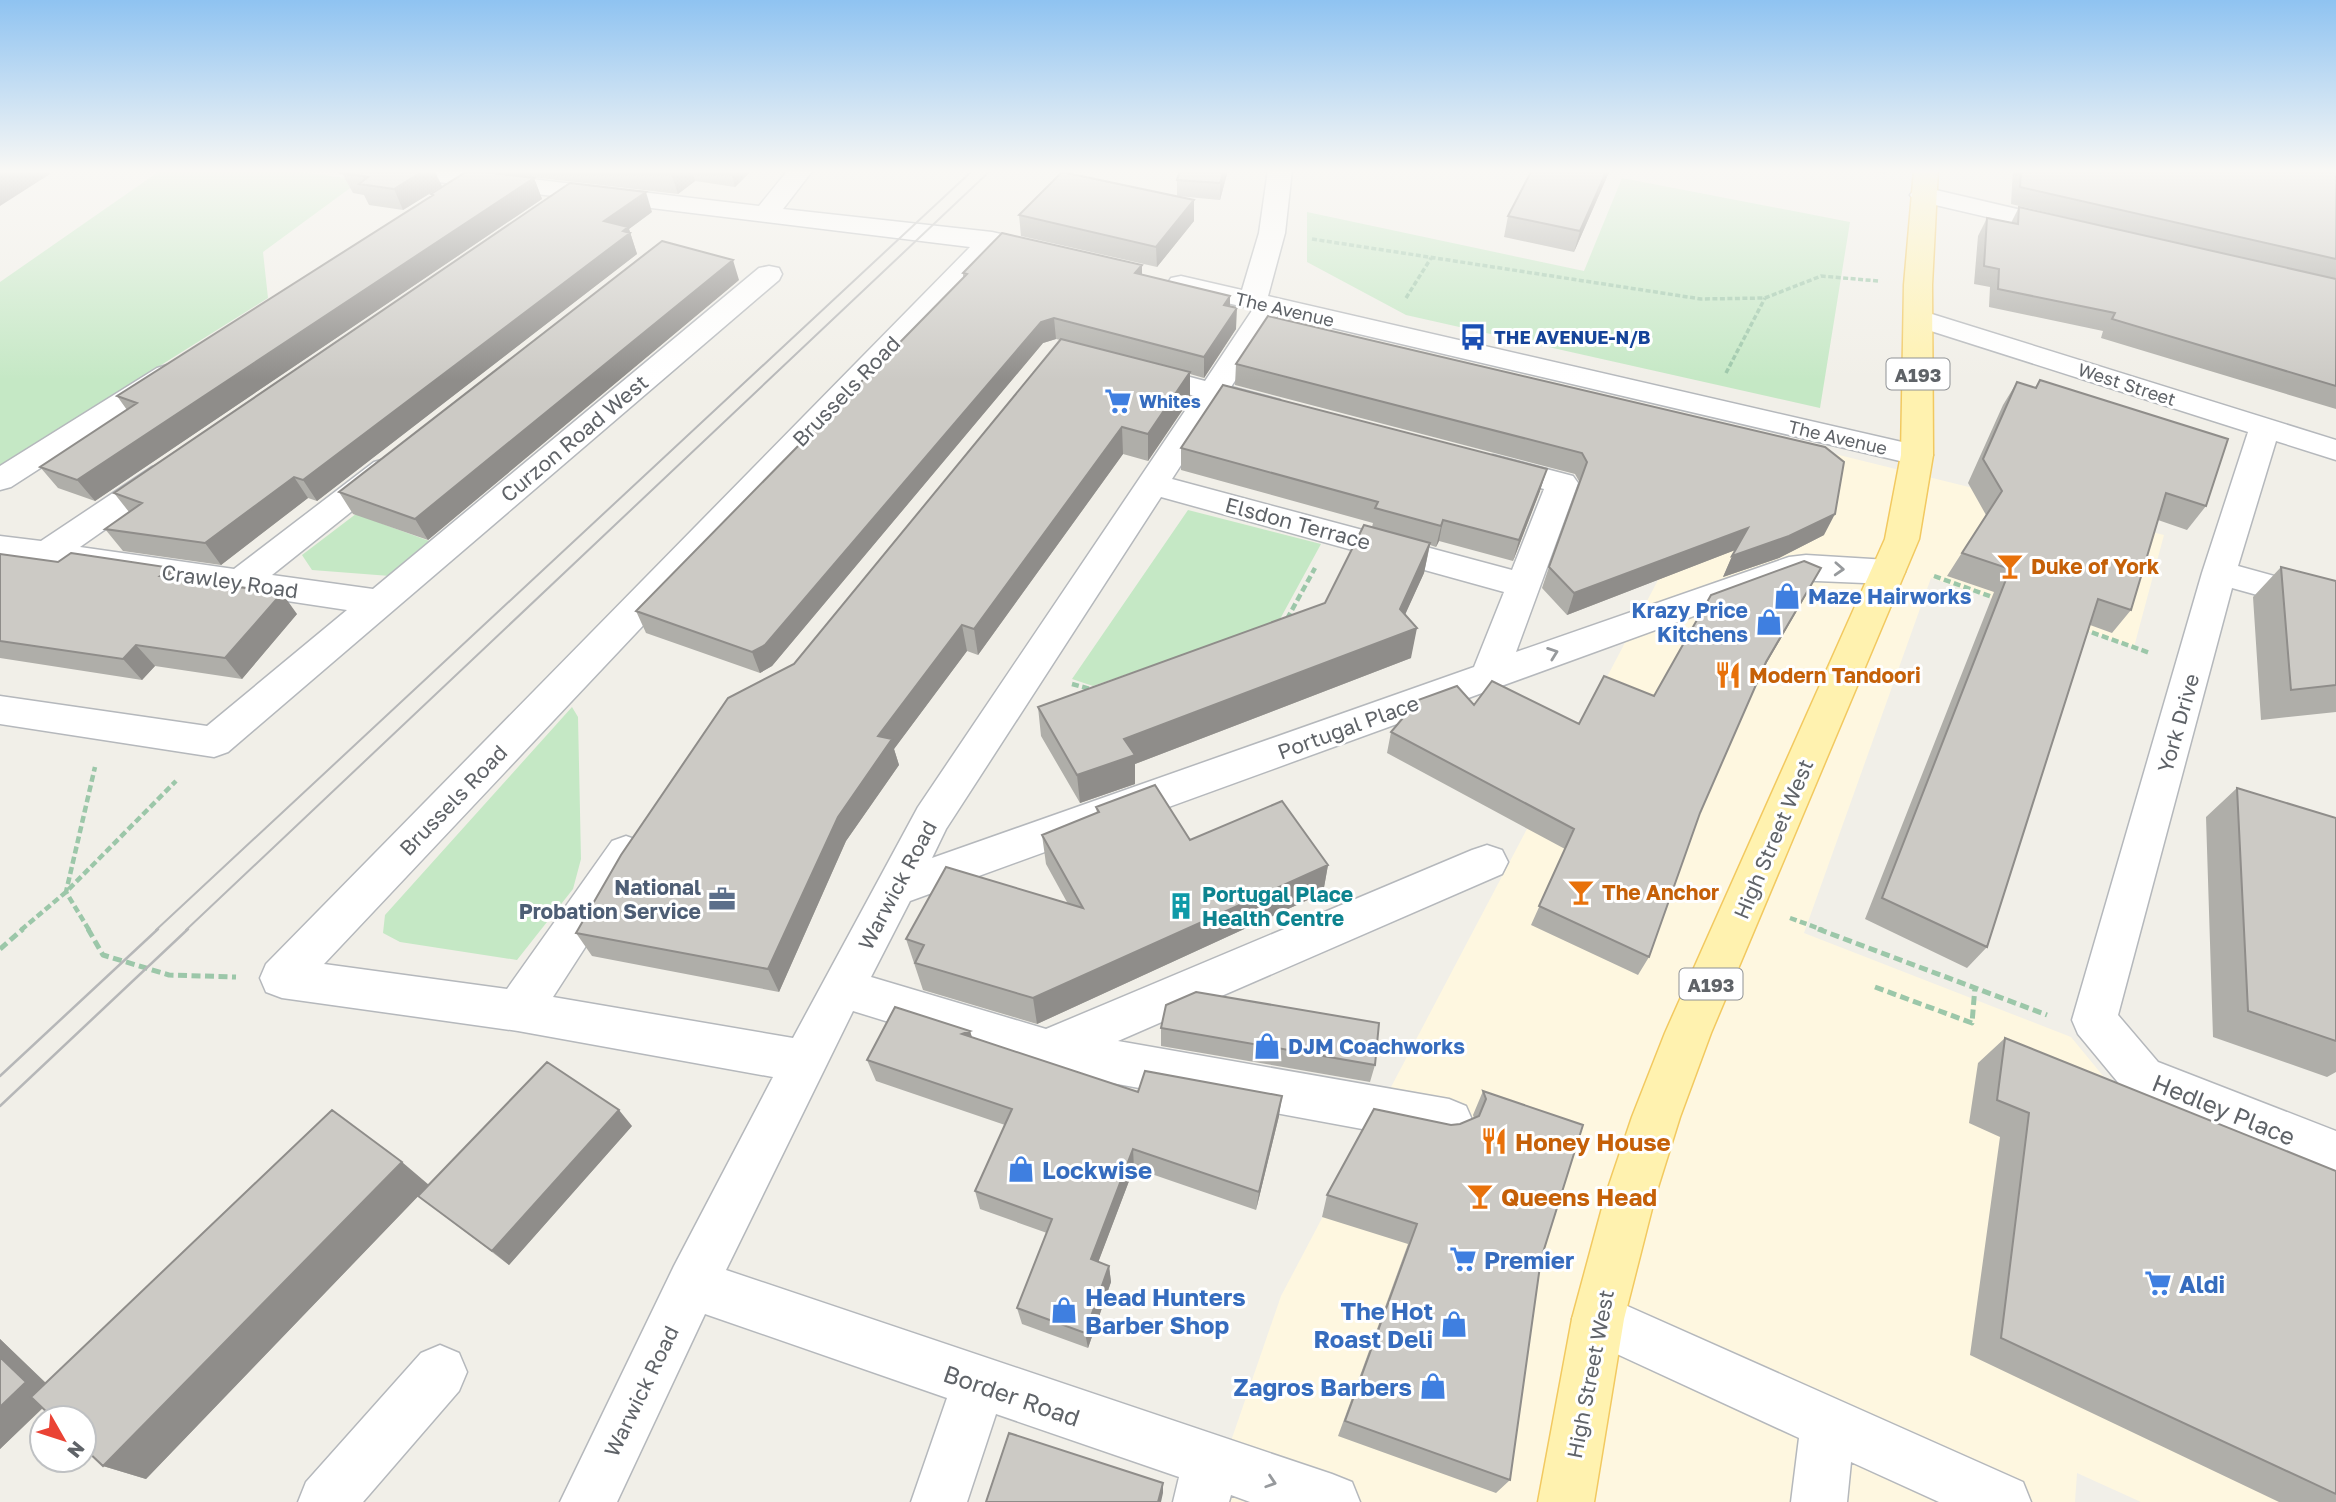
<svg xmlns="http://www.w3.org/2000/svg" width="2336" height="1502" viewBox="0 0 2336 1502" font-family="'Golos Text',sans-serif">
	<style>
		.commercial { fill: #fef7e0 }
		.green { fill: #c5e8c5 }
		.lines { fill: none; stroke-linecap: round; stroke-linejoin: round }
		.minor-casing { stroke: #b5b8bc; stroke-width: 3 }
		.major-casing { stroke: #f2c960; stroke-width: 3 }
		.path-far2 { stroke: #9cc7a9; stroke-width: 3.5; stroke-dasharray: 5 2.5; stroke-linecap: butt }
		.path-far1 { stroke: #9cc7a9; stroke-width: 4.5; stroke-dasharray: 7 3.5; stroke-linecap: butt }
		.path { stroke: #9cc7a9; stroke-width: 5; stroke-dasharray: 9 4.5; stroke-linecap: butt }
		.minor { fill: #fff; fill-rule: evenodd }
		.major { fill: #fff2af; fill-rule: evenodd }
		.tram-far1 { stroke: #b6b7b8; stroke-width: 2 }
		.tram { stroke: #b6b7b8; stroke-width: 2.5 }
		.wall { fill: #afaea9 }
		.shaded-wall { fill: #8f8d8a }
		.building { fill: #cccac5; stroke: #8f8d8a; stroke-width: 2 }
		.oneway { stroke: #979a9d }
		.labels { text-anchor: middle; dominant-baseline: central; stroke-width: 6; stroke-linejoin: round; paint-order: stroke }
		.far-street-label { font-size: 18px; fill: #5f6368; stroke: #fff }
		.far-transit-label { font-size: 18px; font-weight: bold; fill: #164399; stroke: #fff; text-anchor: start }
		.far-shop-label { font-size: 18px; font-weight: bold; fill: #366cbe; stroke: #fff; text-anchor: start }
		.shield { fill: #fff; stroke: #8f9295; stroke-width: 2 }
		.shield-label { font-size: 19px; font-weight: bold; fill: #5f6368 }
		.street-label { font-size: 21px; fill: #5f6368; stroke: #fff }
		.food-label { font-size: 21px; font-weight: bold; fill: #c56008; stroke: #fff; text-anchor: start }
		.shop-label { font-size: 21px; font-weight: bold; fill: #366cbe; stroke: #fff; text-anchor: start }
		.service-label { font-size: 21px; font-weight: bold; fill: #4e5e75; stroke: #fff; text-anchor: end }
		.culture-label { font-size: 21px; font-weight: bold; fill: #0d838f; stroke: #fff; text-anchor: start }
		.near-street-label { font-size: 24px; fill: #5f6368; stroke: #fff }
		.near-food-label { font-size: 24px; font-weight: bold; fill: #c56008; stroke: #fff; text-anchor: start }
		.near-shop-label { font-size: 24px; font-weight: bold; fill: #366cbe; stroke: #fff; text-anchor: start }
	</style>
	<rect width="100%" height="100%" fill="#f1efe8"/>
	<!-- commercial -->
	<path class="commercial" d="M1737,430l427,105 -30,112 -203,-69 -127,355 267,104 60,73 205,392h-195l-64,-29 -2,29h-865l71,-206z"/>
	<!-- green -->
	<path class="green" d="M161,170h124l76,10 -98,72 5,46 -268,168v-184z
		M1622,178l228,44 -30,186 -414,-93 -99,-53v-50l277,59z
		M365,507l15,16 52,19 -42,34 -78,-6 -10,-15z
		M1188,510l133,34 -42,77 -186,65 -21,-7z
		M572,707l6,10 3,142 -8,30 -56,71 -117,-18 -17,-9 2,-18z"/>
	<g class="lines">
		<defs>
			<path id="minor" d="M385,170h71l303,36 29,-36h25l-30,39 209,23 27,6 4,6 -4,6h-22l-673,714 183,25 105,-148 14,-5 14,5 6,12 -93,144 240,41 125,-231 277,-411 -64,-17 -5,-6 5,-6 10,-3 64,17 48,-72 -82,-19 -4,-6 4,-6 10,-2 61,14 17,-57 9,-63h24l-7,63 -17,63 660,152 5,7 -5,7 -11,3 -639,-150 -47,72 49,13 4,6 -4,6 -11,3 -48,-12 -49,76 340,91 32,-81 -62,-17 -5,-7 5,-7 11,-3 80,21 5,7 -62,169 273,-95 17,-2 82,5 12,4 5,8 -5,8 -12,4 -95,-4 -883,321 -39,76 175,52 426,-179 15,-5 15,5 6,12 -6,12 -384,167 331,58 17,7 7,16 -7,16 -17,7 -402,-74 -194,-60 -127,259 606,204 20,8 8,20h-110l-19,-7 -2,7h-56l6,-25 -183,-63 -29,88h-56l36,-104 -242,-84 -88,188h-57l114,-236 99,-189 -255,-46 -236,-33 -16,-6 -6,-14 6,-14 704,-717 -573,-70 -9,-2zM1161,497l343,95 -30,75 -542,191 14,-29z
				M1923,187l150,35 4,5 -4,5 -9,3 -150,-35 -4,-5 4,-5z
				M769,266l10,2 3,6 -3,6 -551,472 -14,5 -214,-33v-28l207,30 140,-116 -347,-52v-22l41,5 111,-74 11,-3 11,3 5,7 -5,7 -94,66 154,22 140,-107 11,-3 11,3 5,7 -5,7 -124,99 101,14 386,-321z
				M1919,310l417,130v20l-60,-19 -38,125 98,27v24l-104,-29 -114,427 40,47 178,69v46l-210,-85 -48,-58 -6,-14 130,-447 46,-141 -339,-108 -4,-6 4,-6z
				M167,365l10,3 5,6 -5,6 -166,107 -11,3v-24l157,-98z
				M1598,1293l425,189 8,20h-92l-88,-40 -4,40h-56l8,-64 -219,-101 -8,-18 8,-18z
				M440,1345l19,8 8,19 -8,19 -96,111h-65l8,-20 115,-129z"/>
			<path id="major" d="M1914,170h24l-6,115 1,170 -14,84 -208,494 -31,84 -25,80 -31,122 -30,183h-56l34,-183 33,-122 27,-80 33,-84 220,-494 16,-84 3,-170z"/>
		</defs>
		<!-- minor casing -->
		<use href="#minor" class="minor-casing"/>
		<!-- major casing -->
		<use href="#major" class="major-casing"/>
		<!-- path-far2 -->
		<path class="path-far2" d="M1873,170l13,2
			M1312,239l389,60 64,-1 56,-22 57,5
			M1406,298l25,-40
			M1726,373l39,-75"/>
		<!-- path-far1 -->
		<path class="path-far1" d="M1934,576l61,22
			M1287,619l28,-51
			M2082,629l68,24
			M1072,684l22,6
			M1790,918l33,12
			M21,930l45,-38 110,-111
			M89,930l-23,-38 29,-125"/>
		<!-- path -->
		<path class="path" d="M88,929l15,26 66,20 67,2
			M1818,929l229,86
			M0,949l23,-20
			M1875,987l97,36 3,-36"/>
		<!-- minor -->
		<use href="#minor" class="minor"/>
		<!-- major -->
		<use href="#major" class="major"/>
		<!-- tram-far1 -->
		<path class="tram-far1" d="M156,930l817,-760
			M186,930l805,-760"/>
		<!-- tram -->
		<path class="tram" d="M0,1076l158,-147
			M0,1106l188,-177"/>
	</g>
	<!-- wall -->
	<path class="wall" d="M471,170h281l-17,17 -40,-6 -17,13z
		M1180,170h48l-8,30 -43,-4v-16z
		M1532,170h78l-36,82 -70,-15 4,-21z
		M2013,170h323v239l-235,-71 2,-7 -114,-24 1,-20 -16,-3 4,-48 9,-18 24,5 8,-16 104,24 -112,-27z
		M342,173l100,13 -39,24 -34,-5 -5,-10 -11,-2z
		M534,178l8,21 -447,302 -37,-13 -18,-21 87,-57 -10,-14 314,-200v-2z
		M652,212l-23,17 8,25 -320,247 -9,-3 -87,67 -98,-14 -18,-22 24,-17 -15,-19z
		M1019,215l175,6 -37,46 -136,-31z
		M1142,265v10l88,32 6,22 -32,49 -14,-4v25l-42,62 -25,-7 -145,201 -11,-4 -73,98 5,16 -53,76 -67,151 -187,-36 -16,-23 218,-269 266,-324 -4,-1 -13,4 -271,323 -12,7 -114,-40 -10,-22 327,-333v-5z
		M739,280l-311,260 -75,-26 -14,-22z
		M1268,316l556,219 -45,23 -56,19 12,-27 -168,65 -25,-27 7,-21 31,-84 -5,-9 -340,-89 1,-21z
		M2040,380l166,126 -19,24 -29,-10 -27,90 -19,23 -22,-8 -103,322 -20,21 -102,-49 129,-327 -47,-16 39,-61 -18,-32 35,-78 14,-23 18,6z
		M1181,448l359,43 -27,70 -74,-20 -3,6 -6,-2 -6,28 -19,41 6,44 -276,106v20l-55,19 -39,-67 -3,-29 287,-104 47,-76 1,-4 -192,-53z
		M0,554l58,8 114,6 9,11 116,35 -55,65 -87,-13 -13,14 -142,-22z
		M2281,567l55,14v131l-75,8 -8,-123z
		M1821,568l-59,102 -62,143 -51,144 -11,18 -107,-50 34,-76 -178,-96 4,-21 83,-27 105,19 75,-28z
		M2237,788l99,30v254l-9,5 -114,-40 -7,-220z
		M1096,807l94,33 138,25 -5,28 -286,131 -114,-34 -17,-51 162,-35 -22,-40 -4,-29 55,-22z
		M1161,1028l214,37 -5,17 -209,-36z
		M970,1031l2,6 166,55 141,24 -23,94 -122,-42 -36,94 11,4 2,16 -23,66 -66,-24 -5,-16 30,-75 -67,-24 -5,-18 30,-66 -129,-44 -9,-21z
		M2005,1038l331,133v331h-57l-309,-147 30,-218 -31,-14 9,-60z
		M1483,1091l58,168 -31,221 -14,13 -158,-57 70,-192 -86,-27 5,-22 124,-70 9,-1 14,-6 -1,-3z
		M632,1126l-123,139 -91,-69 -272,283 -43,-13 -60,-58 -43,41v-110l46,44 383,-199z"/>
	<!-- shaded-wall -->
	<path class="shaded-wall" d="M0,170h47l3,4 -50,32z
		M425,170h9l8,16 -39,24 -9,-21z
		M670,170h22l3,11 -17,13z
		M731,170h21l-17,17z
		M1224,170h4l-8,30v-17z
		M1607,170h3l-36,82 6,-21z
		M534,178l8,21 -447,302 -18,-21z
		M646,192l6,20 -23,17 8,25 -320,247 -14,-21 301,-259z
		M1194,200v21l-37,46 -1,-20z
		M733,260l6,20 -311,260 -13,-21z
		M1142,265v21l-7,-13z
		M1230,296v21l-6,-12z
		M1237,308l-1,21 -32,49v-21z
		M1054,318l2,21 -13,4 -271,323 -12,7 -8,-21 289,-330z
		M1190,372v27l-42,62v-27z
		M1122,427l1,27 -145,201 -4,-26z
		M1547,469l-7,22 -27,70 6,-21z
		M294,477l14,21 -87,67 -16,-22z
		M1835,514l-11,21 -45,23 -56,19 9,-21z
		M1443,520l-4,21 -3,6 5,-21z
		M1748,528l-10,21 -171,66 7,-22z
		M1430,543l-6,30 -29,64 22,-9 -6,30 -276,106v20l-55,19 -3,-28 47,-36 276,-130z
		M172,568l17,21 -29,-13z
		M1821,568l-12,22 -54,93 11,-21z
		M282,593l15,21 -55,65 -17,-21z
		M962,625l5,26 -73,98 5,16 -53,76 -67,151 -11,-23 70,-152 40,-81z
		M136,645l19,21 -13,14 -19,-21z
		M1328,865l-5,28 -286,131 -4,-26z
		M970,1031l6,21 -14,-18z
		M1282,1096l-3,20 -23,94 3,-18z
		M619,1110l13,16 -123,139 -17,-14z
		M1133,1149l1,19 -41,108 -2,-17z
		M402,1162l27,23 -283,294 -43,-13z
		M1109,1266l2,16 -23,66 -3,-15z
		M0,1339l57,55 -57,55z
		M1163,1483v10l-2,9h-3z"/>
	<!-- building -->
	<path class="building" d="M347,170h78l-31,19 -35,-5 9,-7 -26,-4z
		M469,170l65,8 -457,302 -37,-13 97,-64 -20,-7 316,-201 -2,-1z
		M1180,170h44l-4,13 -43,-3z
		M1532,170h75l-27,61 -72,-15z
		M2021,170h315v89l-316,-72z
		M1062,172l132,28 -38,47 -137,-32z
		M570,183l76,9 -42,29 24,6 -5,4 7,2 -327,247 -9,-3 -89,66 -100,-14 37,-26 -28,-10z
		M2019,207l317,72v107l-224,-67 3,-6 -117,-24 1,-20 -15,-3 3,-48 31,6z
		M1002,233l140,32 -7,8 95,23 -6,9 13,3 -33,49 -150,-39 -13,4 -276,323 -13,7 -116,-41 331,-337 -4,-1z
		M662,241l71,19 -318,259 -76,-27z
		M1268,316l557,131 19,15 -9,52 -46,22 -57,20 16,-28 -174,65 -25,-26 38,-105 -5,-9 -346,-89z
		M1061,339l129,33 -42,62 -26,-7 -148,202 -12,-4 -84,111 14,3 -54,78 -70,152 -192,-36 45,-78 107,-157 66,-34z
		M2040,380l188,59 -22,67 -40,-13 -35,117 -33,-11 -111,348 -105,-49 128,-329 -48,-16 40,-62 -19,-32 34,-77 19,6z
		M1223,385l324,84 -28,71 -76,-20 -2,6 -66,-18 3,-6 -197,-54z
		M1364,525l66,18 -30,66 17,19 -293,111 11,16 -58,20 -39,-68 287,-104z
		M71,553l101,15 -12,8 122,17 -57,65 -89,-13 -13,14 -123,-18v-87l58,8z
		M1804,561l17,7 -55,94 -66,151 -51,144 -110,-51 35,-77 -183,-97 27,-32 39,-14 17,19 18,-24 87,43 25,-48 50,20 57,-101z
		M2281,567l55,14v104l-45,5z
		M1155,785l35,55 92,-39 46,64 -295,133 -118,-35 9,-18 -18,-6 40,-72 137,41 -41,-73 57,-23 -3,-5z
		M2237,788l99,30v223l-88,-30z
		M1196,992l183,31 -4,42 -214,-37 5,-23z
		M895,1007l75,24 -8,3 176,58 7,-21 137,25 -23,96 -126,-43 -42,110 18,7 -24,67 -68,-25 35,-89 -77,-28 37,-82 -145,-49z
		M2005,1038l331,133v323l-335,-156 28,-225 -32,-13z
		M547,1062l72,48 -127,141 -74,-55z
		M1483,1091l100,34 -42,134 -31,221 -165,-59 72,-197 -90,-29 47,-86 77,16 9,-1 19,-8 7,-17z
		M332,1110l70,52 -299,304 -19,-18v-30h-31l-22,-21z
		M0,1357l26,25 -26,25z
		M1009,1433l154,50 -5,19h-172z"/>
	<!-- one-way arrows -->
	<defs><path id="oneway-chevron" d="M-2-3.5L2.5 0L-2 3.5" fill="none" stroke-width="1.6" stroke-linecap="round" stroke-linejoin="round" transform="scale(1.75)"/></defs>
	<g class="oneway">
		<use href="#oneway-chevron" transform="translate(1839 569) rotate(3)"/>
		<use href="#oneway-chevron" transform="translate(1553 653) rotate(-20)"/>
		<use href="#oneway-chevron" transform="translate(1271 1482) rotate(18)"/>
	</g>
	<!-- sky -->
	<linearGradient id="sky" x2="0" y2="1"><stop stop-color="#8fc3f1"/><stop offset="0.45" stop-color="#f9f8f5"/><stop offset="1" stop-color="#f9f8f5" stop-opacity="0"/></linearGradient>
	<rect width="2336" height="380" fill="url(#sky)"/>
	<!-- icons -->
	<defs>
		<symbol id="bus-bare" viewBox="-9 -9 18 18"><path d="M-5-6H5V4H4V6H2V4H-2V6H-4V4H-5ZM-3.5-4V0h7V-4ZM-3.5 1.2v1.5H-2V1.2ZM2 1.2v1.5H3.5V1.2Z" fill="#1a4fb4" stroke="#fff" stroke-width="2.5" paint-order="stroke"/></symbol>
		<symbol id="supermarket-bare" viewBox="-9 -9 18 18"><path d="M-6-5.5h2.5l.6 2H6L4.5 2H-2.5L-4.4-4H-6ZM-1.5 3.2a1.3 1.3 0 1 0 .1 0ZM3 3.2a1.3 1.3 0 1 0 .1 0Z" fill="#3f7fe0" stroke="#fff" stroke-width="2.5" paint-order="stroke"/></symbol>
		<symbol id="bar-bare" viewBox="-9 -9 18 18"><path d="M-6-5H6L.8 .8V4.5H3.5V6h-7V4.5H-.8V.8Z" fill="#e8710a" stroke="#fff" stroke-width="2.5" paint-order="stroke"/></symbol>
		<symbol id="shop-bare" viewBox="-9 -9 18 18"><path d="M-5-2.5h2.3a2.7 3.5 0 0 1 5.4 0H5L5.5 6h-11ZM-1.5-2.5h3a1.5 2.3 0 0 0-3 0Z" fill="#3f7fe0" stroke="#fff" stroke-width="2.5" paint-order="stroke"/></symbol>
		<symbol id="restaurant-bare" viewBox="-9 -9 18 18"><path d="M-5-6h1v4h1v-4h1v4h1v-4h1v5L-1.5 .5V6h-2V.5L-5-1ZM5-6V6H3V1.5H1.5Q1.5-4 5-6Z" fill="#e8710a" stroke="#fff" stroke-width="2.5" paint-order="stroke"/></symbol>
		<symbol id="office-bare" viewBox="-9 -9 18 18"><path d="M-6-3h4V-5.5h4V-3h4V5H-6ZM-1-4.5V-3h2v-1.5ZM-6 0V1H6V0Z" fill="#5c6f8a" stroke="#fff" stroke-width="2.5" paint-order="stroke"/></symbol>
		<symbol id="building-bare" viewBox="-9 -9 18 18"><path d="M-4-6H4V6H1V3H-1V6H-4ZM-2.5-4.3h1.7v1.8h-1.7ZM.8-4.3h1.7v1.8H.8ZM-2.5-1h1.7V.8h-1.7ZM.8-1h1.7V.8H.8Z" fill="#0f9aa8" stroke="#fff" stroke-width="2.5" paint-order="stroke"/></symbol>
	</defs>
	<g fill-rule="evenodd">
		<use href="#bus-bare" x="1454" y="318" width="38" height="38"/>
		<use href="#supermarket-bare" x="1099" y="382" width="38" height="38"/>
		<use href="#bar-bare" x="1991" y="547" width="38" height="38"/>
		<use href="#shop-bare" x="1768" y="577" width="38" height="38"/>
		<use href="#shop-bare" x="1750" y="603" width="38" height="38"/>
		<use href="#restaurant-bare" x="1709" y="656" width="38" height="38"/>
		<use href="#bar-bare" x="1562" y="873" width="38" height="38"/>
		<use href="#office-bare" x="703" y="880" width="38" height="38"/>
		<use href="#building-bare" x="1162" y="887" width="38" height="38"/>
		<use href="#shop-bare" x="1248" y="1027" width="38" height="38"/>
		<use href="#restaurant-bare" x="1475" y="1122" width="38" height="38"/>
		<use href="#shop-bare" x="1002" y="1150" width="38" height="38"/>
		<use href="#bar-bare" x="1461" y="1177" width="38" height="38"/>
		<use href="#supermarket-bare" x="1444" y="1240" width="38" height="38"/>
		<use href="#supermarket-bare" x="2139" y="1264" width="38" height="38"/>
		<use href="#shop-bare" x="1045" y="1291" width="38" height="38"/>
		<use href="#shop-bare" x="1435" y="1305" width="38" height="38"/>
		<use href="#shop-bare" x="1414" y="1367" width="38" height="38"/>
	</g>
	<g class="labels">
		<!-- far-street labels -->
		<g class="far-street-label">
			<text transform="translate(1285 309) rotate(13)">The Avenue</text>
			<text transform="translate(2127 384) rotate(18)">West Street</text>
			<text transform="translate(1838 437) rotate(13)">The Avenue</text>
		</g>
		<!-- far-transit labels -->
		<g class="far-transit-label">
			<text x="1494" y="337">THE AVENUE-N/B</text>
		</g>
		<!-- far-shop labels -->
		<g class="far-shop-label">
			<text x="1139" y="401">Whites</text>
		</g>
		<!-- shield labels -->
		<g class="shield">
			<rect x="1886.5" y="358.5" width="63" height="31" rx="5"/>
			<rect x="1679.5" y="968.5" width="63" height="31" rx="5"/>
		</g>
		<g class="shield-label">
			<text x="1918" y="374">A193</text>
			<text x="1711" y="984">A193</text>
		</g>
		<!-- street labels -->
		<g class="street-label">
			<text transform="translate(846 391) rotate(-46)">Brussels Road</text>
			<text transform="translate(574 438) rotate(-40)">Curzon Road West</text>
			<text transform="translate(1298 523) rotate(15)">Elsdon Terrace</text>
			<text transform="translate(230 581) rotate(8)">Crawley Road</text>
			<text transform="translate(2178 723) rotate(-74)">York Drive</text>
			<text transform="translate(1348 727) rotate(-20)">Portugal Place</text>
			<text transform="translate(453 800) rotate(-46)">Brussels Road</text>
			<text transform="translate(1773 839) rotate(-67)">High Street West</text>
			<text transform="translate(897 885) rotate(-62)">Warwick Road</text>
			<text transform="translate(1590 1374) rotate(-79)">High Street West</text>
			<text transform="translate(641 1391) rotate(-64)">Warwick Road</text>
		</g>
		<!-- food labels -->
		<g class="food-label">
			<text x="2031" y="566">Duke of York</text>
			<text x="1749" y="675">Modern Tandoori</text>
			<text x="1602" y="892">The Anchor</text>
		</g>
		<!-- shop labels -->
		<g class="shop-label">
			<text x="1808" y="596">Maze Hairworks</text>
			<text x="1748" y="610" text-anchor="end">Krazy Price<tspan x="1748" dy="24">Kitchens</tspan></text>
			<text x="1288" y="1046">DJM Coachworks</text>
		</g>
		<!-- service labels -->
		<g class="service-label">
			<text x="701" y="887">National<tspan x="701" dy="24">Probation Service</tspan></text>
		</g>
		<!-- culture labels -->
		<g class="culture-label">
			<text x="1202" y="894">Portugal Place<tspan x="1202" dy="24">Health Centre</tspan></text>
		</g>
		<!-- near-street labels -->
		<g class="near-street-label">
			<text transform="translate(2224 1109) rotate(22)">Hedley Place</text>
			<text transform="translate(1012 1395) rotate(19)">Border Road</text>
		</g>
		<!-- near-food labels -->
		<g class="near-food-label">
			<text x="1515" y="1141">Honey House</text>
			<text x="1501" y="1196">Queens Head</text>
		</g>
		<!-- near-shop labels -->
		<g class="near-shop-label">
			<text x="1042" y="1169">Lockwise</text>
			<text x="1484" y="1259">Premier</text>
			<text x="2179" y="1283">Aldi</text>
			<text x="1085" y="1296">Head Hunters<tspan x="1085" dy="28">Barber Shop</tspan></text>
			<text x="1433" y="1310" text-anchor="end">The Hot<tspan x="1433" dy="28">Roast Deli</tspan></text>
			<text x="1412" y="1386" text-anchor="end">Zagros Barbers</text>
		</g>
	</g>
	<!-- north arrow -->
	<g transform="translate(63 1439) rotate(129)"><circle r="33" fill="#ffffff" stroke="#bfc1c3" stroke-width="2"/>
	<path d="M0-5L12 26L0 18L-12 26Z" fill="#ea4335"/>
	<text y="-10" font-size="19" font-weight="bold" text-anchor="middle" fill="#5f6368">N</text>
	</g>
</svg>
